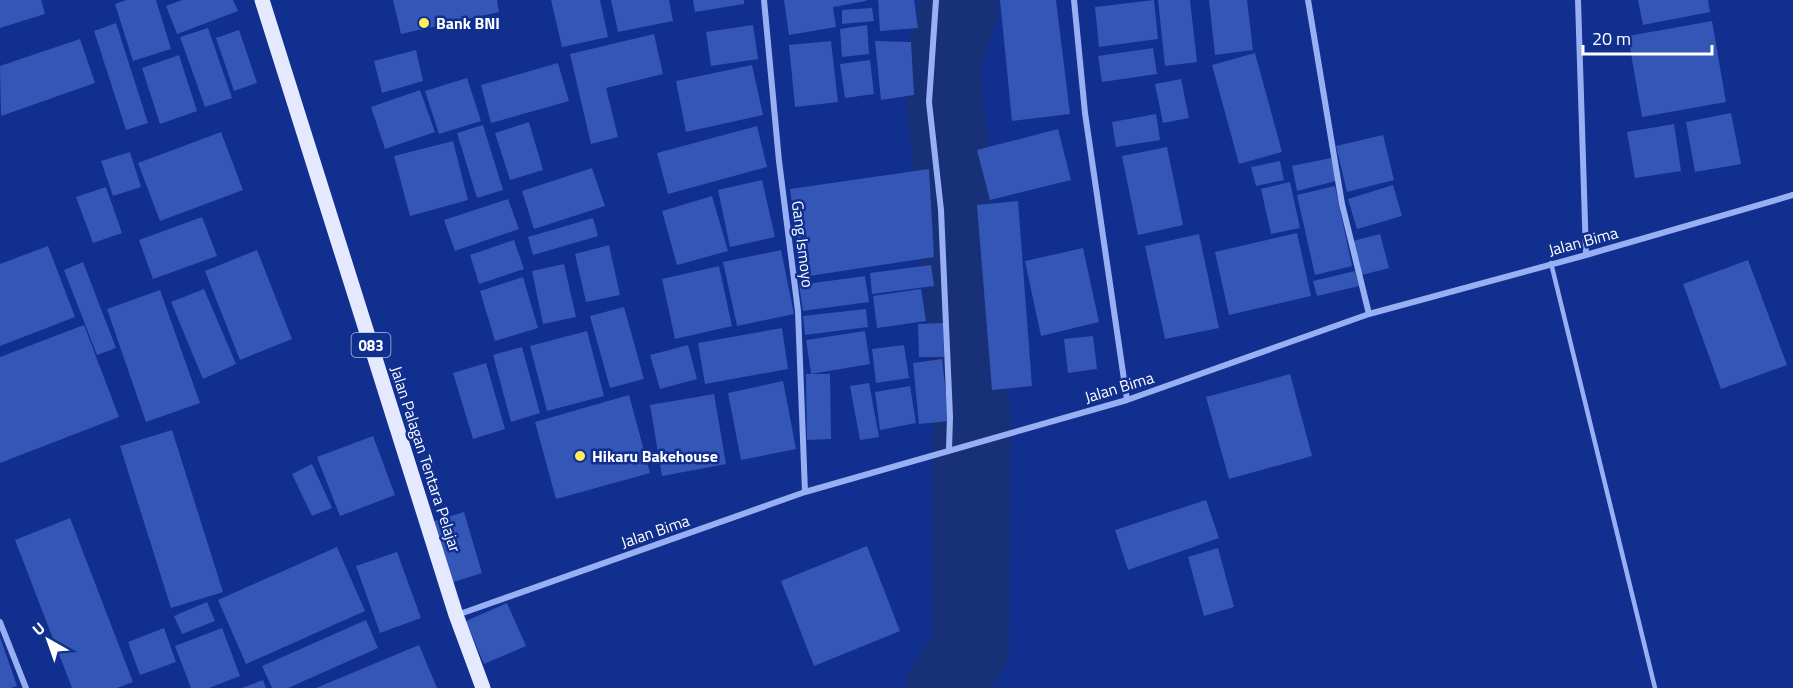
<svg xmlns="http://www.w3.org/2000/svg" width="1793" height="688" viewBox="0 0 1793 688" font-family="'Titillium Web',sans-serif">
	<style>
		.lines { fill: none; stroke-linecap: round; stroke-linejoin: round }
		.river { stroke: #183078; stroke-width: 78 }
		.building { fill: #3456b6 }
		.service { stroke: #98b0f3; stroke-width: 4.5 }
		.minor { stroke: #98b0f3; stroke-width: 6 }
		.primary { stroke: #e4e9ff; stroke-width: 15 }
		.poi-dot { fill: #ffee5a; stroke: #102f8e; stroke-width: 2 }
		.labels { text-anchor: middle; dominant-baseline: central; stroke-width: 5; stroke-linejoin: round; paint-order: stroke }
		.shield { fill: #102f8e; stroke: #b7c1dd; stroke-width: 1.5 }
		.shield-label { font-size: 15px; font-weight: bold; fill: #fff }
		.poi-label { font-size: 16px; font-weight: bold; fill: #fff; stroke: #102f8e; text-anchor: start }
		.street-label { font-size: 16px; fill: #fff; stroke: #102f8e }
	</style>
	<rect width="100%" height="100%" fill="#102f8e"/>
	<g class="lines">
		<!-- river -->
		<path class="river" d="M944,688l26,-39 2,-229 -16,-217 -15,-135 20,-68"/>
	</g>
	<!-- building -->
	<path class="building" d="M0,0h41l4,14 -45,14z
		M126,0h30l15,49 -38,12 -18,-57z
		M182,0h51l5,11 -61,23 -11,-28z
		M393,0h104l2,12 -98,22z
		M551,0h49l8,37 -46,10z
		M611,0h58l4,21 -55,11z
		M693,0h51v4l-49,8z
		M784,0h82v1l-33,6 3,20 -47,8z
		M878,0h36l4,28 -38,3z
		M1000,0h56l14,114 -58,7z
		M1154,0l4,39 -59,8 -4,-40z
		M1158,0h32l7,62 -32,4z
		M1209,0h38l6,50 -38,5z
		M1638,0h70l2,12 -67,13z
		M872,8l2,13 -32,3v-14z
		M1712,21l14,81 -84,15 -14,-81z
		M116,23l32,100 -22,7 -32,-99z
		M753,25l5,34 -47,7 -5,-34z
		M867,25l2,29 -27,3 -2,-28z
		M208,28l24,70 -27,9 -25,-70z
		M239,30l18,53 -23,8 -18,-53z
		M654,34l9,40 -57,14 12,49 -27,7 -21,-90z
		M80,39l15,44 -94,33 -1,-50z
		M831,41l7,61 -43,5 -6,-62z
		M875,41l36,1 3,53 -33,5z
		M1153,48l4,26 -55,8 -4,-26z
		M416,50l7,31 -41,12 -8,-32z
		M1255,53l27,99 -43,12 -27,-99z
		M179,55l18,56 -37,13 -18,-56z
		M870,60l4,34 -29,4 -5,-34z
		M558,63l11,38 -78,22 -10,-38z
		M752,65l11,50 -77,17 -10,-51z
		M467,78l14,43 -42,13 -14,-43z
		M1181,79l8,39 -26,5 -8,-39z
		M420,90l15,42 -50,17 -14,-42z
		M1731,113l10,51 -46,8 -9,-50z
		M1156,114l4,26 -44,7 -4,-25z
		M529,122l14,48 -33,10 -15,-47z
		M1674,124l7,47 -46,7 -8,-46z
		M483,125l20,65 -26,8 -20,-65z
		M757,126l10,41 -99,27 -11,-41z
		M1058,129l13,51 -81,20 -13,-50z
		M221,132l22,58 -83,31 -22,-58z
		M1383,135l11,45 -47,12 -11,-46z
		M453,141l15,59 -58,16 -16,-60z
		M1167,147l16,78 -45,10 -16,-79z
		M130,152l11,35 -28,9 -12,-35z
		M1331,158l5,23 -39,10 -5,-25z
		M1280,161l4,19 -28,6 -5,-19z
		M592,168l13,38 -71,23 -12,-38z
		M929,169l5,88 -132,20 -12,-88z
		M762,180l13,57 -45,10 -12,-57z
		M1290,182l10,46 -29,6 -10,-45z
		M1393,185l9,31 -45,13 -9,-30z
		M1335,186l17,80 -37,9 -18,-80z
		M106,187l16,46 -29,10 -17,-46z
		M712,196l16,55 -51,14 -15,-54z
		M508,199l11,30 -64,22 -11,-31z
		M1018,201l14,185 -40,4 -15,-185z
		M202,217l15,39 -64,23 -14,-39z
		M593,218l5,18 -65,19 -5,-18z
		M1297,233l14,63 -82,19 -14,-63z
		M1199,234l20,94 -54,11 -20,-93z
		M1380,234l9,34 -27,7 -9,-34z
		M514,240l10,29 -45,15 -9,-29z
		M609,245l11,50 -34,7 -11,-48z
		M48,246l27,71 -75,29v-82z
		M1083,248l16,74 -58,14 -16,-75z
		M257,250l35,89 -52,21 -35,-89z
		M781,250l13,64 -57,12 -14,-64z
		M1748,260l39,105 -66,24 -38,-105z
		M83,262l33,86 -19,7 -33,-85z
		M564,264l12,53 -33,7 -11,-53z
		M931,265l3,21 -62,8 -2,-21z
		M719,266l13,60 -57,13 -13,-60z
		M1355,271l4,15 -42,10 -4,-15z
		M865,276l4,26 -66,9 -4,-26z
		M523,277l15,51 -43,13 -15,-50z
		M204,289l32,75 -33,15 -32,-77z
		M921,289l5,32 -49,7 -4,-32z
		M160,290l40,113 -54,19 -39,-113z
		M624,307l20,72 -34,9 -20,-72z
		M866,309l2,18 -63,8 -2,-19z
		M943,323l1,34h-25l-1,-33z
		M84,325l35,92 -119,46v-106z
		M782,328l6,41 -83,15 -7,-41z
		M587,331l17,65 -57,15 -17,-65z
		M865,331l5,33 -59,10 -5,-34z
		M1093,336l4,33 -29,4 -4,-34z
		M688,345l9,34 -37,10 -10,-34z
		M904,345l5,33 -33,5 -4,-34z
		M522,347l18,66 -29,9 -18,-67z
		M942,359l7,62 -30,3 -6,-61z
		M486,363l19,66 -32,10 -20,-66z
		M806,374h24l1,65 -24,1z
		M1290,374l22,82 -83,23 -23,-82z
		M783,381l13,68 -55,11 -13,-67z
		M869,383l10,54 -19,3 -10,-54z
		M910,386l6,37 -36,7 -5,-38z
		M714,394l12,70 -64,12 -12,-71z
		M629,395l21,78 -94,26 -21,-77z
		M172,430l51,162 -52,16 -51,-162z
		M373,436l22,59 -55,21 -23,-59z
		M312,464l20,44 -20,8 -20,-42z
		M1206,500l13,38 -91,32 -13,-40z
		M464,512l18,61 -35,11 -19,-61z
		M70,518l63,164 -16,6h-45l-57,-148z
		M867,546l33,85 -86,35 -33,-85z
		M337,547l28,64 -119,53 -28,-64z
		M1218,548l16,59 -30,9 -16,-59z
		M397,552l24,66 -41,15 -24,-67z
		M207,602l8,19 -33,13 -8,-18z
		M507,603l19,43 -42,18 -18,-43z
		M366,620l12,28 -90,40h-16l-10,-22z
		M164,628l12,34 -36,13 -12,-33z
		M222,628l18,48 -31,12h-18l-16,-42z
		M0,637l17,49 -6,2h-11z
		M419,645l18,43h-121z
		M263,680l3,8h-24z"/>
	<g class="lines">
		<!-- service -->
		<path class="service" d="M1551,263l104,425"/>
		<!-- minor -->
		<path class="minor" d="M764,0l15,161 19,150 7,181
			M936,0l-7,102 12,108 9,207 -1,33
			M1074,0l11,113 42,287
			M1308,0l34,204 27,110
			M1578,0l8,255
			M457,615l348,-123 322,-92 242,-86 217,-59 207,-60
			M0,622l26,66"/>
		<!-- primary -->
		<path class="primary" d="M262,0l194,615 27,73"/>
	</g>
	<!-- markers -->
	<g class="poi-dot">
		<circle cx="424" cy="23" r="6"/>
		<circle cx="580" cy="456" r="6"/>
	</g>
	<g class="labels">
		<!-- shield labels -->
		<rect class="shield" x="351.5" y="333" width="39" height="24" rx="4.5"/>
		<g class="shield-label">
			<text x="371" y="345">083</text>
		</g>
		<!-- poi labels -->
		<g class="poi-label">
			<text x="436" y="23">Bank BNI</text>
			<text x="592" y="456">Hikaru Bakehouse</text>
		</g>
		<!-- street labels -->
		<g class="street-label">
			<text transform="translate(1583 241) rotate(-15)">Jalan Bima</text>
			<text transform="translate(803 244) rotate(83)">Gang Ismoyo</text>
			<text transform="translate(1119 387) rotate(-17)">Jalan Bima</text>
			<text transform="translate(426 459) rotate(72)">Jalan Palagan Tentara Pelajar</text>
			<text transform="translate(655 531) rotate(-19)">Jalan Bima</text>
		</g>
	</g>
	<!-- north arrow -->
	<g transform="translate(48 640) rotate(320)" stroke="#102f8e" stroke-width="4.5" paint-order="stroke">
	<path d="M0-4.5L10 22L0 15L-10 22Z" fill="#ffffff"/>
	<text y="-9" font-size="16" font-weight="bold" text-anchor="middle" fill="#ffffff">U</text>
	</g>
	<!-- scale -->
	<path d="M1583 45v9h129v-9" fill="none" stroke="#ffffff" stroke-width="3"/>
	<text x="1592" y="45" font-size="18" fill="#ffffff" stroke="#102f8e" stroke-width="4.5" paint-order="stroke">20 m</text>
</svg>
